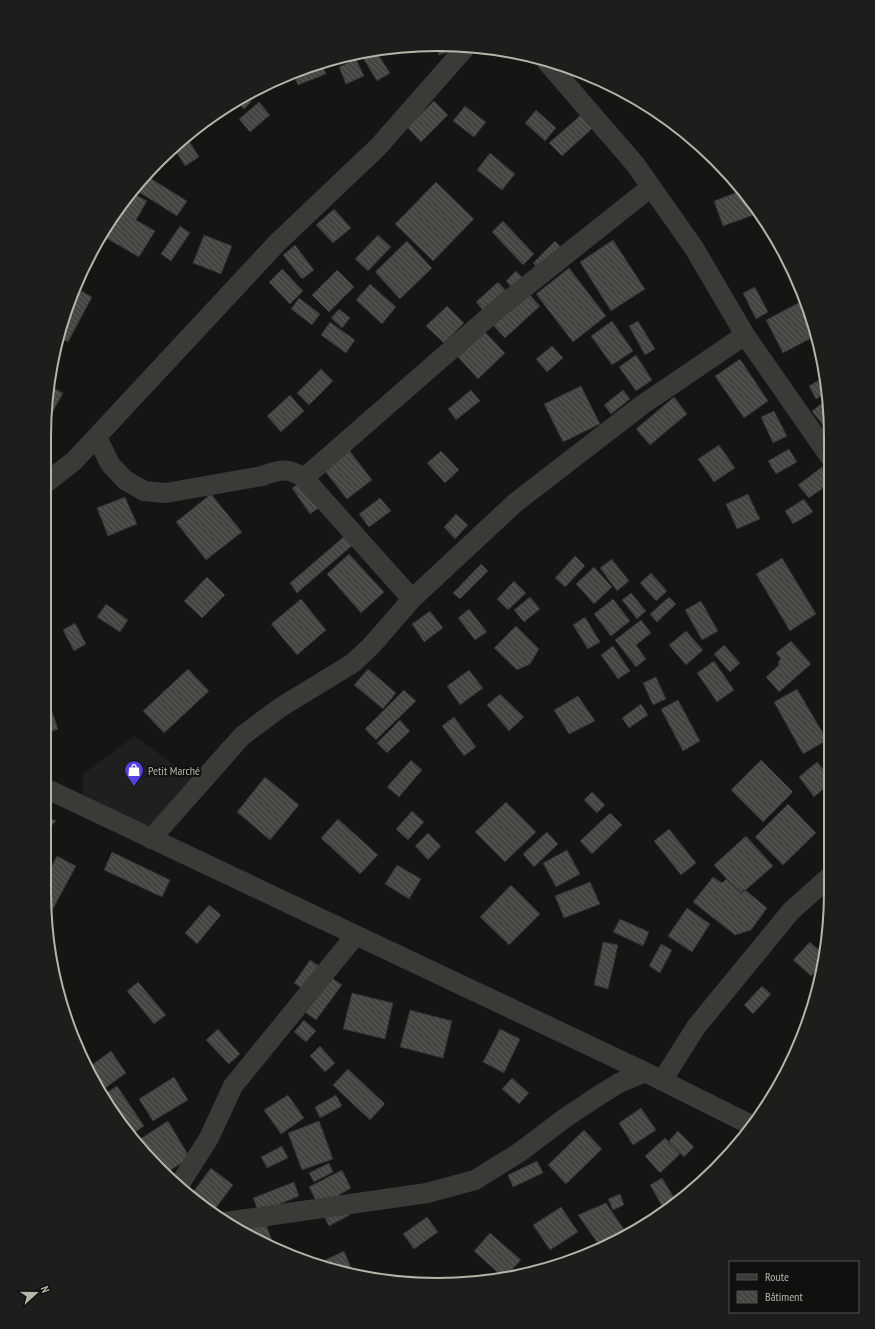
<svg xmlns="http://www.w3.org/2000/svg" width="875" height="1329" viewBox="0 0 875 1329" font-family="'PT Sans Narrow',sans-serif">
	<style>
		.built { fill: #1f201d }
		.building { fill: url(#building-back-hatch); stroke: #30322e }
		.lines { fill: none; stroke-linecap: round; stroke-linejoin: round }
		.street { stroke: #393b36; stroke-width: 20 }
		.labels { text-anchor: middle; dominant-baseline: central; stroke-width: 4; stroke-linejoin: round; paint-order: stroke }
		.poi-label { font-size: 12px; fill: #b3b5a7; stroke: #10110f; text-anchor: start }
		.rim { fill: none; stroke: #b3b5a7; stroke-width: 2 }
	</style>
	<defs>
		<pattern id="building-back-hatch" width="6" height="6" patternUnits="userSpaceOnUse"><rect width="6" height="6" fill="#454641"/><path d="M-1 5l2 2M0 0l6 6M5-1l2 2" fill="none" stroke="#5d5e5a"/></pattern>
	</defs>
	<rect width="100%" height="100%" fill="#151614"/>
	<!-- built -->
	<path class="built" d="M135,736l57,42 -41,53 -68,-35v-22z"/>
	<!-- building -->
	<path class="building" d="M435,46h19l1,3 -16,6z
		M376,51l14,22 -13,8 -17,-28z
		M356,59l8,17 -18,8 -7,-17z
		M321,63l5,11 -28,11 -5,-12z
		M245,96l6,6 -7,7 -7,-8z
		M434,101l14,14 -27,27 -14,-15z
		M259,102l11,13 -20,17 -11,-13z
		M465,106l21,16 -12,15 -21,-16z
		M536,110l20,18 -11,13 -20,-18z
		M583,113l12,13 -33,30 -13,-13z
		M186,136l13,21 -14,9 -11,-18z
		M490,153l25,21 -13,16 -25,-20z
		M145,175l42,26 -10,15 -43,-27z
		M436,182l38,37 -41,42 -38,-37z
		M743,190l16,23 -36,13 -9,-25z
		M131,192l16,9 -11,19 19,11 -16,26 -38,-22z
		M334,209l17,19 -18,15 -17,-18z
		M503,221l31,33 -11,11 -31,-33z
		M180,226l10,7 -19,28 -10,-7z
		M204,235l28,11 -11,28 -28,-11z
		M378,235l13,12 -23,24 -13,-12z
		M613,240l32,49 -34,22 -31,-49z
		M407,241l25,27 -32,31 -25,-27z
		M555,241l8,9 -22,22 -8,-9z
		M295,245l19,25 -12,9 -19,-24z
		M569,268l37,48 -33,26 -37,-48z
		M282,269l21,22 -13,13 -21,-22z
		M337,270l17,17 -25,25 -17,-17z
		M516,271l9,9 -10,11 -9,-10z
		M498,282l13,14 -22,21 -13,-15z
		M370,284l26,23 -14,17 -26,-24z
		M74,287l18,10 -24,45 -8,-4z
		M755,287l13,25 -12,7 -13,-26z
		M526,291l14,15 -35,32 -14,-15z
		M299,298l21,16 -8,11 -21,-16z
		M804,300l13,35 -34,18 -17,-33z
		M447,306l17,17 -20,20 -18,-17z
		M339,309l11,9 -8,10 -11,-10z
		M612,321l21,30 -21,14 -21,-29z
		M638,321l17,28 -10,6 -16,-29z
		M330,322l25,18 -9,13 -25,-18z
		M485,332l20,21 -27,26 -20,-22z
		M552,346l11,12 -16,14 -11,-13z
		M636,355l16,25 -16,11 -17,-24z
		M740,359l28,42 -24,17 -29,-42z
		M321,369l12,12 -24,24 -12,-12z
		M824,377l3,16 -11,6 -7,-13z
		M48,385l15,8 -11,20 -5,-3z
		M581,386l19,38 -37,18 -19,-38z
		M471,390l9,11 -24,19 -8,-11z
		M623,390l7,9 -19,15 -7,-9z
		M290,395l14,16 -23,21 -14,-16z
		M674,397l13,17 -37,31 -14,-16z
		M828,399l2,13v22l-18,-23z
		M774,411l13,25 -14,7 -12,-26z
		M719,445l16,23 -21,14 -16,-23z
		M789,449l8,13 -21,12 -8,-13z
		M349,450l23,30 -25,19 -23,-29z
		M441,451l18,19 -14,13 -18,-20z
		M822,467l8,10v6l-21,15 -11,-13z
		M311,475l18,26 -19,13 -18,-26z
		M211,494l31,38 -36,28 -30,-38z
		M748,494l12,25 -23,10 -11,-25z
		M125,497l12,27 -29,12 -11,-28z
		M380,498l11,13 -22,16 -10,-13z
		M804,499l9,13 -20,12 -8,-13z
		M456,514l12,11 -13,14 -11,-12z
		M347,534l8,9 -58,50 -7,-10z
		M349,554l35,38 -23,21 -34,-39z
		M575,556l10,10 -20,21 -10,-9z
		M782,558l34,56 -26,17 -34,-57z
		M612,559l17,22 -12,10 -17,-23z
		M481,564l7,7 -28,28 -7,-6z
		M594,567l18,20 -18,17 -18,-20z
		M651,573l16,18 -11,10 -16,-18z
		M207,577l18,18 -23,23 -18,-17z
		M514,581l12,12 -18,17 -11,-11z
		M631,593l15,18 -9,8 -15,-19z
		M530,597l10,12 -16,13 -10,-12z
		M669,597l7,7 -19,18 -7,-8z
		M301,599l25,31 -29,25 -26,-31z
		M613,599l17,22 -19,15 -17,-22z
		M701,601l17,30 -16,9 -17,-30z
		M106,604l22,16 -8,12 -23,-15z
		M469,609l18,23 -12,8 -17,-22z
		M430,611l13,17 -19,14 -12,-18z
		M585,617l15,25 -12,7 -15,-24z
		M641,620l10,13 -15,12 10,14 -10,8 -21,-27z
		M75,623l11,21 -12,7 -11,-21z
		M516,626l23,23 -9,15 -13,6 -23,-22z
		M686,631l17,19 -17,15 -17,-20z
		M791,641l20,23 -32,28 -13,-15 13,-12 -1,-3 3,-3 -5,-6z
		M724,645l16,18 -10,9 -16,-18z
		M613,646l17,25 -12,8 -17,-24z
		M714,661l20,29 -17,12 -20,-29z
		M188,669l21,22 -45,42 -21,-22z
		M368,669l28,24 -13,16 -29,-24z
		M469,670l14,18 -23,17 -13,-19z
		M656,677l10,22 -13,6 -10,-22z
		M797,689l30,51 -24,14 -29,-52z
		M404,690l12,11 -40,39 -11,-11z
		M500,694l24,23 -15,14 -22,-26z
		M578,696l17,25 -26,13 -15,-24z
		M678,700l22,41 -17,10 -22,-42z
		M49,703l9,26 -11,4v-29z
		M641,704l7,11 -19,13 -7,-10z
		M454,717l22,30 -12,9 -22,-30z
		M400,720l10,11 -23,22 -10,-10z
		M411,760l11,10 -23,27 -12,-10z
		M761,760l32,32 -30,30 -32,-32z
		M817,762l11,13v10l-14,12 -15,-20z
		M265,777l34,28 -29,35 -33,-28z
		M592,792l13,13 -8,8 -13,-13z
		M506,802l30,30 -31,30 -30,-30z
		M788,804l28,29 -33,32 -28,-28z
		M412,811l12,11 -16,18 -12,-11z
		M610,813l12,12 -30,29 -12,-13z
		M47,817l9,4 -9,10z
		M338,819l40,36 -18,19 -39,-36z
		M669,829l27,34 -15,12 -27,-34z
		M547,832l11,12 -24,23 -11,-13z
		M428,833l13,13 -13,14 -13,-14z
		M746,836l27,30 -32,28 -27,-29z
		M567,850l13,24 -24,13 -13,-24z
		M112,852l58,28 -8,17 -58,-27z
		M57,856l19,10 -29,54v-45z
		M397,865l24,14 -12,20 -24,-15z
		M713,877l9,6 4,-4 16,13 2,-3 23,19 -16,22 -16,5 -42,-33z
		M590,882l10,22 -36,14 -9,-22z
		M511,885l29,29 -31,31 -29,-28z
		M209,905l12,10 -24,29 -12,-11z
		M687,908l23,16 -18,28 -24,-16z
		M620,919l29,13 -6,14 -30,-14z
		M603,942l15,3 -10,44 -14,-4z
		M810,942l14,13 -2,10 -11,11 -18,-16z
		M661,944l11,6 -12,23 -11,-7z
		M310,960l12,8 -16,23 -12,-8z
		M328,975l14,10 -26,35 -14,-10z
		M138,982l28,33 -12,9 -27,-33z
		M762,986l9,8 -18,20 -9,-9z
		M352,993l41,10 -8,36 -42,-10z
		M410,1010l42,11 -9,37 -43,-11z
		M304,1020l12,11 -10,11 -12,-10z
		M218,1029l22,25 -11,10 -23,-24z
		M500,1029l20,10 -16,34 -21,-11z
		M320,1046l15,17 -10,9 -15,-16z
		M111,1051l15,22 -25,18 -12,-24z
		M348,1069l37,35 -15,16 -37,-35z
		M174,1077l14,23 -35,21 -14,-22z
		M512,1078l17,15 -10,11 -17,-15z
		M117,1086l27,40 -13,9 -28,-40z
		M288,1095l16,23 -23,16 -17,-24z
		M336,1095l6,11 -22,12 -5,-11z
		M641,1108l15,22 -23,15 -14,-22z
		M168,1121l22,37 -26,16 -24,-35z
		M319,1121l14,38 -31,11 -14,-37z
		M584,1130l18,19 -36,35 -18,-19z
		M678,1131l16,16 -10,10 -16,-15z
		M665,1138l15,16 -20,19 -15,-17z
		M282,1146l6,12 -21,10 -6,-11z
		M537,1161l6,12 -30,14 -5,-12z
		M329,1163l4,9 -19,10 -5,-9z
		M211,1168l22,17 -21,28 -22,-17z
		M342,1170l9,18 -12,7 11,20 -21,11 -20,-39z
		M662,1178l14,23 -11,10 -15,-26z
		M294,1182l5,14 -40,17 -6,-15z
		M620,1194l4,11 -11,5 -5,-11z
		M606,1203l21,31 -26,14 -23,-33z
		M561,1207l17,25 -28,18 -17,-25z
		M263,1217l12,31 -22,-10 -6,-15z
		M427,1217l11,15 -24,17 -11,-15z
		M490,1233l31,27 -17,18 -30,-27z
		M344,1251l9,21 -29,-5 -3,-5z"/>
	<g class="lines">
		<!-- street -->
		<path class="street" d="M546,61l89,103 59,84 51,87 85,122
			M97,437l13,27 15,16 19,11 22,2 96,-17c18,-6 25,-9 42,2l108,121
			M304,478l196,-171 151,-120
			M47,482l27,-21 203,-218 101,-96 88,-100
			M47,789l598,283 108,54
			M151,839l91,-103 39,-29 72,-44 19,-18 40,-46 103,-96 127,-98 103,-70
			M662,1081l34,-54 95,-116 37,-33
			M178,1187l31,-49 24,-52 122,-150
			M225,1222l202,-29 48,-13 45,-28 45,-34 33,-22 21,-13 26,-11"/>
	</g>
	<!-- icons -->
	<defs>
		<symbol id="shop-pin" viewBox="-11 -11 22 30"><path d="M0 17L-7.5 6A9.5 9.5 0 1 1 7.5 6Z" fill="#5440e2" stroke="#10110f"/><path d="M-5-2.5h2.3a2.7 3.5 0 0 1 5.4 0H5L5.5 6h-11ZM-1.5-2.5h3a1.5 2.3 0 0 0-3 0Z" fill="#fff"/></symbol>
	</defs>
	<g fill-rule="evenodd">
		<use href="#shop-pin" x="123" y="759" width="22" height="30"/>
	</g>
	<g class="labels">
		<!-- poi labels -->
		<g class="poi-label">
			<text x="148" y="770">Petit Marché</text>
		</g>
	</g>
	<!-- crop -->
	<path d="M0 0H875V1329H0ZM437 51H438A386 386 0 0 1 824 437V892A386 386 0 0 1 438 1278H437A386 386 0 0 1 51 892V437A386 386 0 0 1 437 51Z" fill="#1d1e1b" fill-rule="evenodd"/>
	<path class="rim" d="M437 51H438A386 386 0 0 1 824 437V892A386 386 0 0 1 438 1278H437A386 386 0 0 1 51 892V437A386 386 0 0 1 437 51Z"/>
	<!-- legend -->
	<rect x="729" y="1261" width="130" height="52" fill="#10110f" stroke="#51534c"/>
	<rect x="737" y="1274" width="20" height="6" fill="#393b36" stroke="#51534c"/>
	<text x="765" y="1281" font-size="12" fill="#b3b5a7">Route</text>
	<rect x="737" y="1291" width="20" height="12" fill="url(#building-back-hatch)" stroke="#51534c"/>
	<text x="765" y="1301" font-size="12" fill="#b3b5a7">Bâtiment</text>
	<!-- north arrow -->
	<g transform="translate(36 1293) rotate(69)" stroke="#10110f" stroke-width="3" paint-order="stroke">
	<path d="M0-3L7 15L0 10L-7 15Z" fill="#b3b5a7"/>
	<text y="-6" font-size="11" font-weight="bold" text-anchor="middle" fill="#b3b5a7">N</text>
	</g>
</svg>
